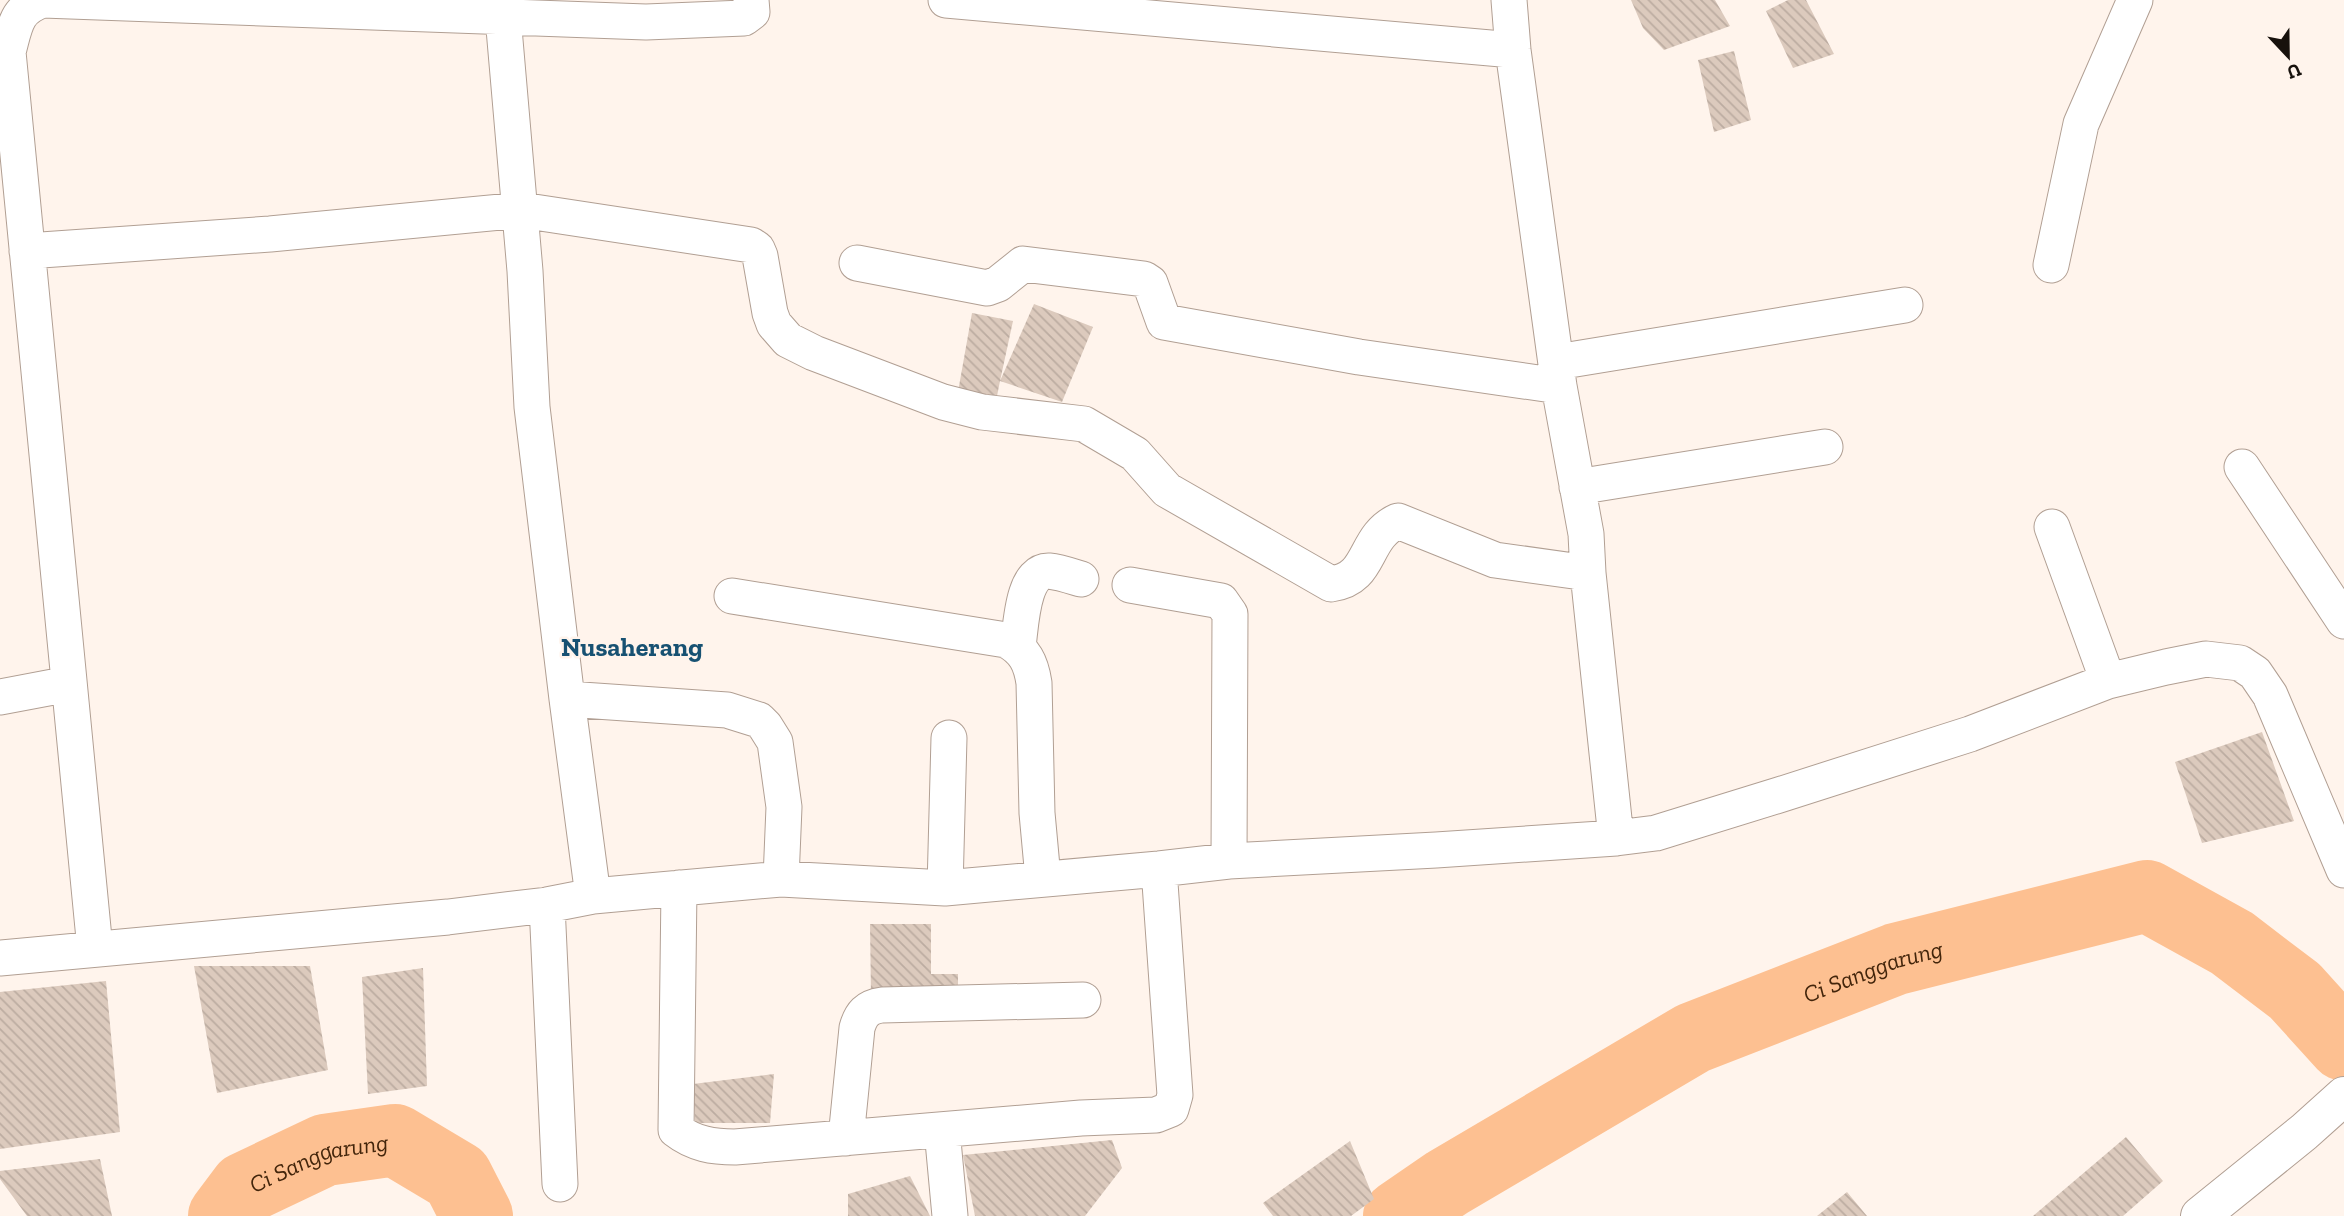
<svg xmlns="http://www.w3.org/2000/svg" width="2344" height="1216" viewBox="0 0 2344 1216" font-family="'Zilla Slab',serif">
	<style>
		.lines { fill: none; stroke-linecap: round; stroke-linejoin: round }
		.river { stroke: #fdc091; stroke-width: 72 }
		.building { fill: url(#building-back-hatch) }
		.street-casing { stroke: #b19f93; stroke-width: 37 }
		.highway-casing { stroke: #b19f93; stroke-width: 40 }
		.street { stroke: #fff; stroke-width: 35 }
		.highway { stroke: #fff; stroke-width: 38 }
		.labels { text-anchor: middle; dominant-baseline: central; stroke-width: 5; stroke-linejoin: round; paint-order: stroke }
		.water-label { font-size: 24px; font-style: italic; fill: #43250b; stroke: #fff4ec }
		.quarter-label { font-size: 26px; font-weight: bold; fill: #175172; stroke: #fff4ec }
	</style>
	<defs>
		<pattern id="building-back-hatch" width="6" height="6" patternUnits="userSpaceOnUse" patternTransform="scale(1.75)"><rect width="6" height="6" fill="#dccabd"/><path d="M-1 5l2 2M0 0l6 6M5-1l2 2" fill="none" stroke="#bcaca1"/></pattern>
	</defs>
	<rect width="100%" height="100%" fill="#fff4ec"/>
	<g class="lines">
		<!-- river -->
		<g class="river">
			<path id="s1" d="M224,1216l21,-28 80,-38 70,-10 62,37 20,39"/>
			<path id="s2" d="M1399,1216l48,-33 246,-145 203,-79 251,-63 85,47 63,48 49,54"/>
		</g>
	</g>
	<!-- building -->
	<path class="building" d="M1631,0h84l15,26 -66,24 -21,-22z
		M1788,0h18l28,54 -41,14 -27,-57z
		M1734,51l17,69 -37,12 -16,-72z
		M1034,304l59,23 -31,75 -62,-21 -4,20 -40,2 16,-90 41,8 -13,60z
		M2262,732l32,89 -92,22 -27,-81z
		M870,924h61v50h27v21l-87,1z
		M194,966h116l18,104 -111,23z
		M423,968l4,118 -59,8 -6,-117z
		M106,981l14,151 -120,17v-157z
		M774,1074l-4,49h-75l-2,-39z
		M2126,1137l37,44 -40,35h-90z
		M1112,1140l10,28 -37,48h-110l-12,-61z
		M1350,1141l24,58 -23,17h-78l-10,-13z
		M100,1159l12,57h-85l-27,-37v-8z
		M910,1176l20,40h-82v-22z
		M1847,1192l20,24h-50z"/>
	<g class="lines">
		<defs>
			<path id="street" d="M946,0l567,50
				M1509,0l4,50 46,336 27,148 2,39 28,265
				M503,17l22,254 7,136 35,292 26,197
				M27,251l243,-17 251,-24 230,35 6,4 3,7 10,57 4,11 14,16 26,13 129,49 39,10 102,12 51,30 32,36 164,94c42,-5 31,-47 67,-63l97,39 93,13
				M857,263l130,25 11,-4 25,-20 121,15 6,4 14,39 195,35 200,29
				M2051,265l30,-141 54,-124
				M1557,362l348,-57
				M2242,467l102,154
				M1577,487l248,-40
				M2052,527l56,154
				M1130,585l91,16 9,13 -1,247
				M732,596l274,44c19,10 25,23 28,43l3,130 6,65
				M1018,646c3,-19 4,-76 31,-75 10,1 22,5 32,8
				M0,697l69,-13
				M567,699l160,11 32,10 6,6 10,16 9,65 -3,72
				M679,888l-3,242c18,14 37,17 59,17l346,-29 75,-3 15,-6 4,-14 -16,-226
				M945,888l4,-150
				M547,905l13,279
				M95,949l-87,-897c7,-25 7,-43 35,-52l603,22 98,-4 8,-6 -1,-12
				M0,958l448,-41 99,-12 46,-9 188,-17 164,9 214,-19 70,-8 207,-11 180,-12 40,-5 123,-38 191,-61 138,-53 58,-14 40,-8 34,4 15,10 15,22 74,175
				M942,1130l8,86
				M846,1138l11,-110c4,-14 10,-21 25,-23l201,-5"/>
			<path id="highway" d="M2200,1216l104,-84 40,-36"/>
		</defs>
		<!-- street casing -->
		<use href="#street" class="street-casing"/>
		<!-- highway casing -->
		<use href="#highway" class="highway-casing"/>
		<!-- street -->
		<use href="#street" class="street"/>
		<!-- highway -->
		<use href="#highway" class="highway"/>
	</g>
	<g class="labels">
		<!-- water labels -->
		<g class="water-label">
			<text stroke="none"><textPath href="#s2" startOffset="536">Ci Sanggarung</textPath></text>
			<text stroke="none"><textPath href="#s1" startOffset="114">Ci Sanggarung</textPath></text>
		</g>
		<!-- quarter labels -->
		<g class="quarter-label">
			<text x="632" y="647">Nusaherang</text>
		</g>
	</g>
	<!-- north arrow -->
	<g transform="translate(2288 56) rotate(158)" stroke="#fff4ec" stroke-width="5" paint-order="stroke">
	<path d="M0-5L12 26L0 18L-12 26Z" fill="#17110c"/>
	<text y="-10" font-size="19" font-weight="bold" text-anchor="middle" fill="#17110c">U</text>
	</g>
</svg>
